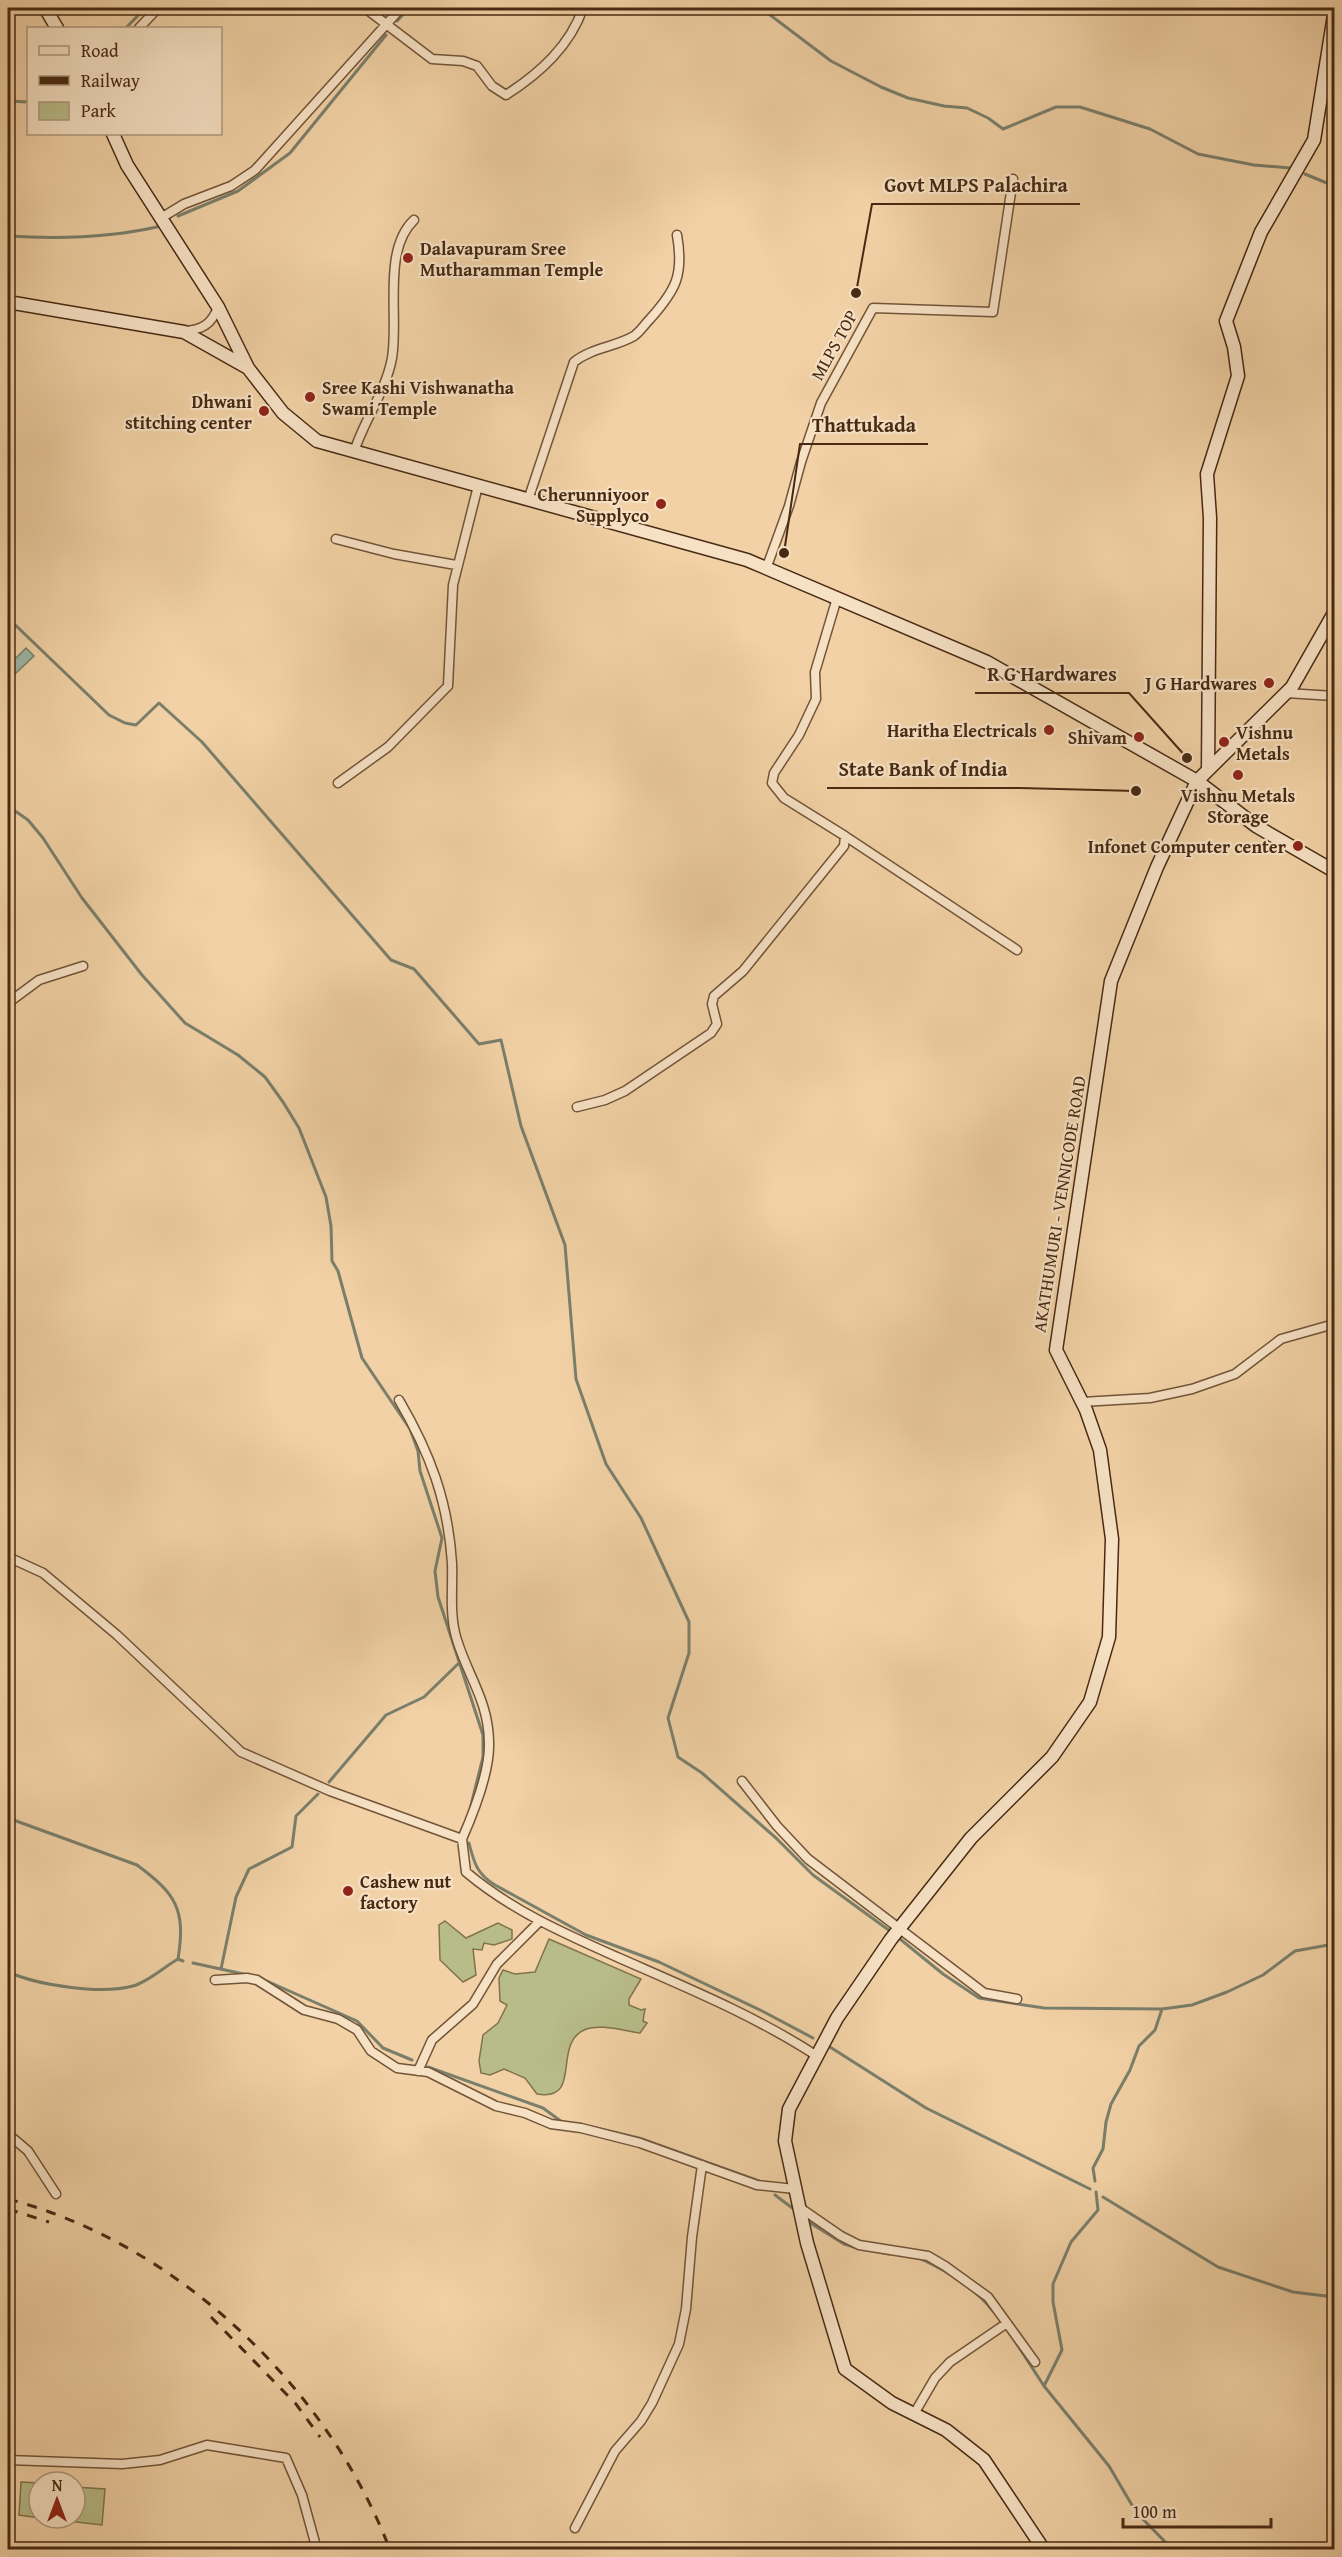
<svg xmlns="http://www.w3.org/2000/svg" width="1342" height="2557" viewBox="0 0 1342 2557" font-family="'Gentium Book Plus',serif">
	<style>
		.green { fill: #b7bc88; stroke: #80734e; stroke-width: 1.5 }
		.water { fill: #9bb7a7; stroke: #7a7f6c; stroke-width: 1.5 }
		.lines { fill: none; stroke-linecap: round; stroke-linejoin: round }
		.stream { stroke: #7a7f6c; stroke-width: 3 }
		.street-casing { stroke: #725438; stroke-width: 11 }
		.secondary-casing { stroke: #482a13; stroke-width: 15 }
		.street { stroke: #f6e1c4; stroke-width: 8 }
		.secondary { stroke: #f6e1c4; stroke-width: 12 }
		.rail { stroke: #482a13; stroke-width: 3; stroke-dasharray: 10 10; stroke-linecap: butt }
		.poi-dot { fill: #8f2418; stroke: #f6e1c4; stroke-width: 2 }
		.labels { text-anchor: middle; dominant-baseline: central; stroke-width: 4.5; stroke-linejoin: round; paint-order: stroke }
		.poi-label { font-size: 18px; font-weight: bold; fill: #482a13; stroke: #f6e1c4; text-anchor: end }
		.street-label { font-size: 18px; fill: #482a13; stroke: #f6e1c4 }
		.leader { fill: none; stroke: #482a13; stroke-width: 2 }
		.callout-dot { fill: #482a13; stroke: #f6e1c4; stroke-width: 2 }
		.callout-label { font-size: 20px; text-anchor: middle; font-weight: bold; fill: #482a13; stroke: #f6e1c4; stroke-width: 4.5; stroke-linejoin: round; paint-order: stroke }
	</style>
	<rect width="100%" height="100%" fill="#f1d1a5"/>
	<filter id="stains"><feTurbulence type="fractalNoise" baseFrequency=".00333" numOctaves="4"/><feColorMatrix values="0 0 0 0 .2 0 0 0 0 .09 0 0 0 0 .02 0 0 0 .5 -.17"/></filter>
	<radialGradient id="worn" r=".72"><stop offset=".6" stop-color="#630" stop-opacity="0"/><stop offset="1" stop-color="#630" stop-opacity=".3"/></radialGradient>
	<!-- green -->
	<path class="green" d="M445,1921l21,17 32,-15 14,7v9l-18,6 -10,-2 -2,7 -9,-1 3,26 -13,7 -23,-22 -1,-35z
		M549,1939l92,40 -12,20v6l12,5 4,-1 -2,12 4,2 -7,10c-16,-2 -41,-10 -56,-3 -32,15 -1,72 -47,64l-12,-16 -21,-9 -14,6 -9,-2 -2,-12 4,-26 15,-12 9,-18 -7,-4 -1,-23 4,-8 12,4 20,-2z
		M21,2482l18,1v35l-20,-3z
		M75,2487l30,2 -3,36 -60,-7h33z"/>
	<!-- water -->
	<path class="water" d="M26,648l8,8 -18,17 -8,-7z"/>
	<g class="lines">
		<!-- stream -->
		<path class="stream" d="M761,8l70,53 50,26 27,11 36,8 23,2 21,10 15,11 53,-22h24l70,22 48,25 56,11 36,3
			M397,21l12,-13
			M126,28l19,-20
			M8,101l20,1
			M1305,174l29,12
			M178,216l60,-25 52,-38 96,-118
			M8,236c50,3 103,2 153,-10
			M8,618l101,97 16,8 11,2 23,-22 43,39 189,218 23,9 65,75 22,-4 20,86 44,119 11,134 30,85 35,54 48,104v31l-21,65 10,39 24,16 74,65 37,37 77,56
			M8,806l20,14 15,18 39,60 60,77 43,48 53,32 27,22 18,25 16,26 27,69 5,29 1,35 6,10 24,87 48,71 8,22 2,20 22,67 -7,33 3,26 45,138v22l-13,52
			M329,1782l57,-67 38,-18 37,-36
			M8,1818l129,47c39,29 49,44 41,94l5,2
			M469,1843c5,20 8,31 26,42l91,50 73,27 105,50 49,26
			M900,1939l43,35 36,24 65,10 118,1
			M193,1963l55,12
			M221,1969l15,-72 13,-28 43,-22 4,-31 22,-22
			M8,1972c30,13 92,23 125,14 15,-4 31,-19 45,-27
			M260,1978l97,43 26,27 29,12
			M830,2047l96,61 164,81
			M428,2067l115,41 19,14
			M592,2127l47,11 120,43
			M1095,2181l-2,-13 10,-19 3,-27 5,-18 19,-34 9,-24 16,-16 7,-21 30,-4 35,-13 36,-17 32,-24 39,-7
			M775,2195l20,15
			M1103,2197l115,70 75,25 41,5
			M807,2221l37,23 10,3
			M863,2249l26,5
			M919,2258c26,12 56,30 74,53
			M1011,2335l33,51 18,-36 -9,-48v-18l18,-42 27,-32 -2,-18
			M1044,2386l65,80 27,46 37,38"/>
		<defs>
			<path id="street" d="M365,8l67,51 31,2 14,5 15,20 14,9c34,-22 64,-49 77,-87
				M139,28l19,-20
				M161,218l23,-14 47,-18 24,-16 146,-162
				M184,331c18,-1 28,-7 34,-24
				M354,452c10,-32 32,-61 38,-94 7,-41 -10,-108 22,-138
				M528,500l46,-138c17,-14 41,-15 60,-26 6,-4 11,-12 16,-17 26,-29 34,-44 27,-84
				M336,539l58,15 62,11
				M766,569l23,-63 12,-44 20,-59 52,-95 120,4 20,-133
				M1286,693l48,3
				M338,783l50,-36 60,-61 5,-101 25,-99
				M845,836l172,114
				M8,1003l31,-23 44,-14
				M577,1107l28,-7 20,-9 86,-58 6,-9 -5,-20 2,-8 29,-25 101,-125 1,-10 -61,-38 -12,-15 2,-10 25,-38 17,-36 -1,-27 22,-74
				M399,1400c31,53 49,101 53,163 1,25 -3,53 5,77 11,36 32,62 32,103 1,28 -16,71 -27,96
				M1082,1402l68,-4 42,-9 43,-15 46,-35 53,-15
				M8,1557l35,16 74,62 124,117 89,39 132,48 4,33c45,38 97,61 151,85 68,30 137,58 200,99
				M742,1781l35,45 31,33 176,134 33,6
				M215,1980l32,-2 10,2 47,30 34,9 19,11 14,21 26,17 31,4 68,34 29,7 26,11 30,4 59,15 117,42 38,4
				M418,2071l14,-31 41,-36 24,-40 42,-42
				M8,2134l20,17 28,43
				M799,2207l42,29 18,9 69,11 17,10 43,31 47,65
				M914,2414l21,-36 15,-16 57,-39
				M8,2460l114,4 38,-4 47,-15 79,13 16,37 15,55
				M575,2528l40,-77 26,-30 11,-18 27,-59 7,-35 6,-72 10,-72"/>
			<path id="secondary" d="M45,8l12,20
				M113,134l14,31 91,142 30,61
				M8,302l176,30 64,36 35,45 34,28 430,119 240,102 210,119 59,45 78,45
				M1208,770l2,-252 -3,-44 31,-98 -4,-29 -8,-26 35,-89 53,-92 20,-125
				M1044,2550l-60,-90 -38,-30 -54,-27 -47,-34 -38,-126 -22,-102 4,-32 48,-91 54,-79 80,-101 81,-81 38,-55 19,-65 3,-98 -12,-89 -14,-40 -30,-60 55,-369 46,-114 40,-86 95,-94 42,-74"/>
		</defs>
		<!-- street casing -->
		<use href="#street" class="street-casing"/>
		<!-- secondary casing -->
		<use href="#secondary" class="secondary-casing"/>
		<!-- street -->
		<use href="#street" class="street"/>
		<!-- secondary -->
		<use href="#secondary" class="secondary"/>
		<!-- rail -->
		<path class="rail" d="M8,2199c169,44 320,188 382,351
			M8,2209l41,13
			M211,2317l85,87 24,33"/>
	</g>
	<!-- markers -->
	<g class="poi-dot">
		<circle cx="408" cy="258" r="6"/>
		<circle cx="310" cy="397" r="6"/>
		<circle cx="264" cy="411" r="6"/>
		<circle cx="661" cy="504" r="6"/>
		<circle cx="1269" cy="683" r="6"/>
		<circle cx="1049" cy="730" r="6"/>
		<circle cx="1139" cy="737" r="6"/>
		<circle cx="1224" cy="742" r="6"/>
		<circle cx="1238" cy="775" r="6"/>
		<circle cx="1298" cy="846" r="6"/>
		<circle cx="348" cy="1891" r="6"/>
	</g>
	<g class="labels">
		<!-- poi labels -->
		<g class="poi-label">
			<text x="420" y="248" text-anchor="start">Dalavapuram Sree<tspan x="420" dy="21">Mutharamman Temple</tspan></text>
			<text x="322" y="387" text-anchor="start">Sree Kashi Vishwanatha<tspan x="322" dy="21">Swami Temple</tspan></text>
			<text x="252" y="401">Dhwani<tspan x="252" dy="21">stitching center</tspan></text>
			<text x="649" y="494">Cherunniyoor<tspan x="649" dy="21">Supplyco</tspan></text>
			<text x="1257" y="683">J G Hardwares</text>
			<text x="1037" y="730">Haritha Electricals</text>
			<text x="1236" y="732" text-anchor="start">Vishnu<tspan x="1236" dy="21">Metals</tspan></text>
			<text x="1127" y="737">Shivam</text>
			<text x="1238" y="795" text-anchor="middle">Vishnu Metals<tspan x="1238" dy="21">Storage</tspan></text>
			<text x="1286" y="846">Infonet Computer center</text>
			<text x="360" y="1881" text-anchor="start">Cashew nut<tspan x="360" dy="21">factory</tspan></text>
		</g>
		<!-- street labels -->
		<g class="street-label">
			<text transform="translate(834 345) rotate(-61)">MLPS TOP</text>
			<text transform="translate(1059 1204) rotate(-81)">AKATHUMURI - VENNICODE ROAD</text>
		</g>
	</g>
	<!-- callouts -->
	<path class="leader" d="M856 293L872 204H1080M784 553L800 444H928M1187 758L1129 693H975M1136 791L1020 788H827"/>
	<g class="callout-dot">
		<circle cx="856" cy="293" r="6"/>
		<circle cx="784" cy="553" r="6"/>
		<circle cx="1187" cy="758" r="6"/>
		<circle cx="1136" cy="791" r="6"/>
	</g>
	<g class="callout-label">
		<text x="976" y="192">Govt MLPS Palachira</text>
		<text x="864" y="432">Thattukada</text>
		<text x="1052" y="681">R G Hardwares</text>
		<text x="923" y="776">State Bank of India</text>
	</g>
	<!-- margin -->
	<rect width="1342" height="2557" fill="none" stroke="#f1d1a5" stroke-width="30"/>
	<rect x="9" y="9" width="1324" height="2539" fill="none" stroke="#482a13" stroke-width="3"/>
	<rect x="15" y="15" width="1312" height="2527" fill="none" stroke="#482a13" stroke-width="1.5"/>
	<!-- legend -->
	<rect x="27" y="27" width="195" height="108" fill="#f6e1c4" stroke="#b0987d" stroke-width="1.5"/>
	<rect x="39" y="46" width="30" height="9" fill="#f6e1c4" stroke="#b0987d" stroke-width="1.5"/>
	<text x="81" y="57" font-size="18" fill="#482a13">Road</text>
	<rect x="39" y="76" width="30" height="9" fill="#482a13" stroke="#b0987d" stroke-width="1.5"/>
	<text x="81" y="87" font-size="18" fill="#482a13">Railway</text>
	<rect x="39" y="102" width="30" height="18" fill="#b7bc88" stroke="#b0987d" stroke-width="1.5"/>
	<text x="81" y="117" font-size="18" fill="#482a13">Park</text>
	<!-- north arrow -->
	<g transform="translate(57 2500)"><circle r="28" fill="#f6e1c4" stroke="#b0987d" stroke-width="1.5"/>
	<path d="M0-4.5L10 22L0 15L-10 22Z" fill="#8f2418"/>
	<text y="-9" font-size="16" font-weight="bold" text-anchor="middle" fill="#482a13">N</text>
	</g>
	<!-- scale -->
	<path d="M1123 2518v9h148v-9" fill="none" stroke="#482a13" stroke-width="3"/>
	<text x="1132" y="2518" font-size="18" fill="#482a13" stroke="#f6e1c4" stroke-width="4.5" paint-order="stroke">100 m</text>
	<rect width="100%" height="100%" filter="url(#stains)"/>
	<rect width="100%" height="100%" fill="url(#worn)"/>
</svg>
